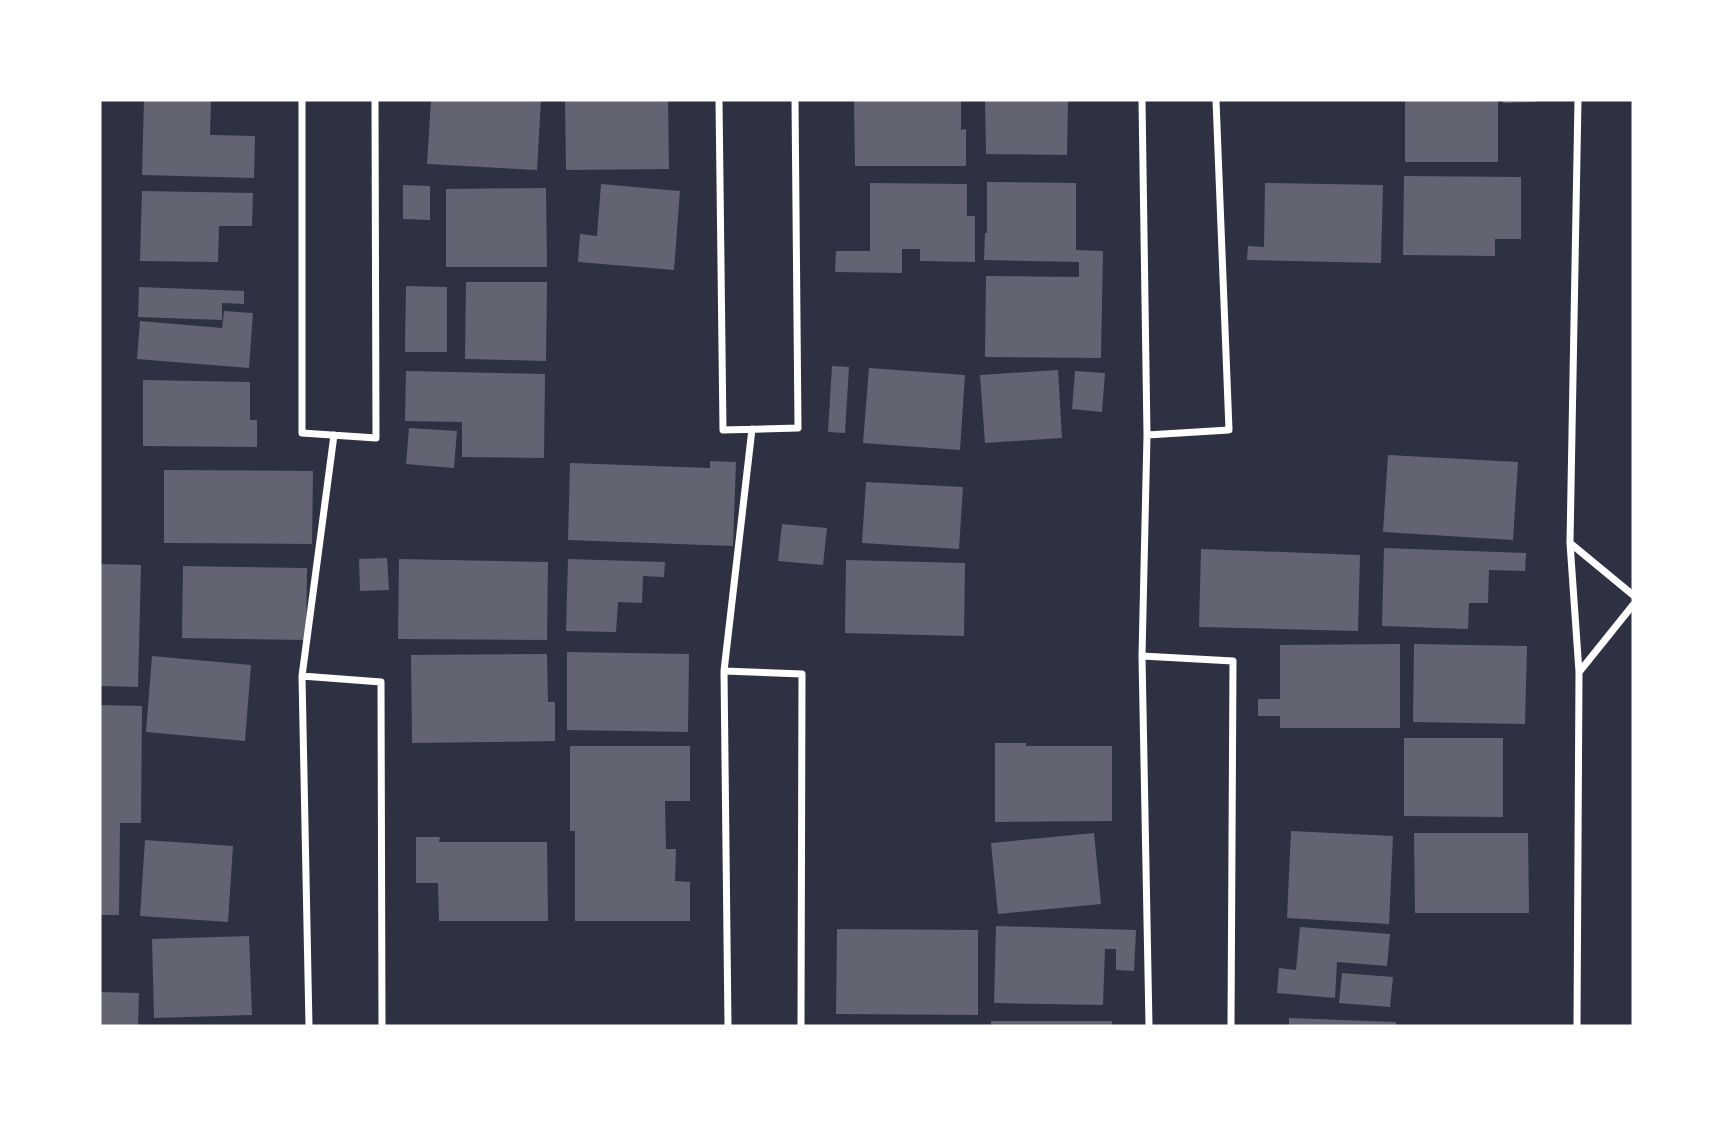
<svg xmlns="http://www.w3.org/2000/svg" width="1733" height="1126" viewBox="0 0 1733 1126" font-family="Quicksand,sans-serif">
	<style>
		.building { fill: #626471 }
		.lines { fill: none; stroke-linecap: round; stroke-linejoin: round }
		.minor { stroke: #fff; stroke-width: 7 }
	</style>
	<rect width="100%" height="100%" fill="#2d3142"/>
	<!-- building -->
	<path class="building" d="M144,100h67l-1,35 45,1 -1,42 -112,-3z
		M431,100l84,1 1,-1h25l-4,70 -110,-6z
		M565,100h103l1,69 -103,1z
		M854,100h107v30l5,-1v37h-111z
		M985,100h83l-1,55 -81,-1z
		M1405,100h93v62h-93z
		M1503,100h33v2l-33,1z
		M1404,176l117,1v62h-26v17l-92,-1z
		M987,182l89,1v67l27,1 -2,107 -116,-1 1,-81 93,1v-15l-95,-2 1,-27h2z
		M870,183l97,1v32h8v46l-55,-1v-12h-18v24l-67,-1 1,-21h34z
		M1265,183l118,2 -2,78 -134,-3 1,-14 16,1z
		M601,184l79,7 -6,79 -96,-8 2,-28 17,2z
		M403,185l27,1v34l-27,-1z
		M546,188l1,79h-101v-78z
		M142,191l111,2 -1,33h-33l-1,36 -78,-1z
		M466,282h81l-1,79 -81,-2z
		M406,286l41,1v65h-42z
		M139,287l105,4v13l-22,-1v17l-84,-3z
		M224,311l29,2 -4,55 -112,-9 3,-38 82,7z
		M832,366l17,1 -4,66 -17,-1z
		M869,368l96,7 -5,75 -97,-7z
		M1058,370l4,68 -77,5 -5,-68z
		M406,371l139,3 -1,84 -82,-1v-35l-57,-1z
		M1075,371l30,2 -3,39 -30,-3z
		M143,380l107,2v38h7v27l-114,-1z
		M409,428l48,3 -3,37 -48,-4z
		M1388,455l130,7 -5,78 -130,-8z
		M710,461l26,1 -3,84 -165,-6 2,-77 140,5z
		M164,470l149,1 -1,73 -148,-1z
		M866,482l97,5 -4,62 -97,-6z
		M782,524l45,4 -4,37 -45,-4z
		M1384,548l142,5 -1,18 -36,-1 -1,33h-19l-1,26 -86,-3z
		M1201,549l159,6 -2,76 -159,-4z
		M387,558l2,32 -29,1 -1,-32z
		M399,559l149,3 -1,78 -149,-1z
		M568,559l97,3 -1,15 -21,-1 -1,27 -24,-1 -2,30 -50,-1z
		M846,560l119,3 -1,73 -119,-3z
		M100,564l41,1 -3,122 -38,-1z
		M183,566l124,2 -1,72 -124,-2z
		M1400,644v84h-120v-12h-22v-17h22v-54z
		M1414,644l113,2 -2,78 -112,-2z
		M567,652l122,2 -1,78 -121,-2z
		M547,654l1,48h7v39l-143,2 -1,-88z
		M152,656l99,9 -6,76 -99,-9z
		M100,705l42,1 -1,117h-21l-1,92h-19z
		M1404,738h99v79l-99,-1z
		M995,743h31v3h86v75l-117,1z
		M570,746h120v55h-25l1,48h10l-1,32 15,1v39h-115v-90h-5z
		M1291,831l102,5 -4,88 -102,-6z
		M1094,833l7,71 -103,10 -7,-71z
		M1414,833h114l1,80h-114z
		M416,837h24l-1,5h108l1,79h-109l-1,-38h-22z
		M145,840l88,6 -5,76 -88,-6z
		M996,926l140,4 -2,41 -18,-1v-21h-11l-2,56 -109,-2z
		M1300,927l90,7 -3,32 -50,-4 -2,36 -58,-5 2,-25 17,2z
		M837,929l141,1v85l-142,-1z
		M249,936l3,79 -98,3 -2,-79z
		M1342,973l51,4 -3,30 -51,-4z
		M100,992l39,1 -1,33h-38z
		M1289,1018l107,4v4h-107z
		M991,1021h121v5h-121z"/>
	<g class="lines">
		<!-- minor -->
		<path class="minor" d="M302,100v333l74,5 -1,-338
			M719,100l4,330 75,-2 -3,-328
			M1142,100l5,335 82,-5 -13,-330
			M1570,543l63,52
			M1142,656l5,-221
			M724,671l28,-242
			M1580,671l53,-66
			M302,676l32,-241
			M309,1026l-7,-350 79,6 1,344
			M728,1026l-4,-355 78,3 -1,352
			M1149,1026l-7,-370 91,5 -2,365
			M1577,1026l2,-354 -9,-129 8,-443"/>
	</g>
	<!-- border -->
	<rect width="1733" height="1126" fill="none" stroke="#ffffff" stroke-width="203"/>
</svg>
